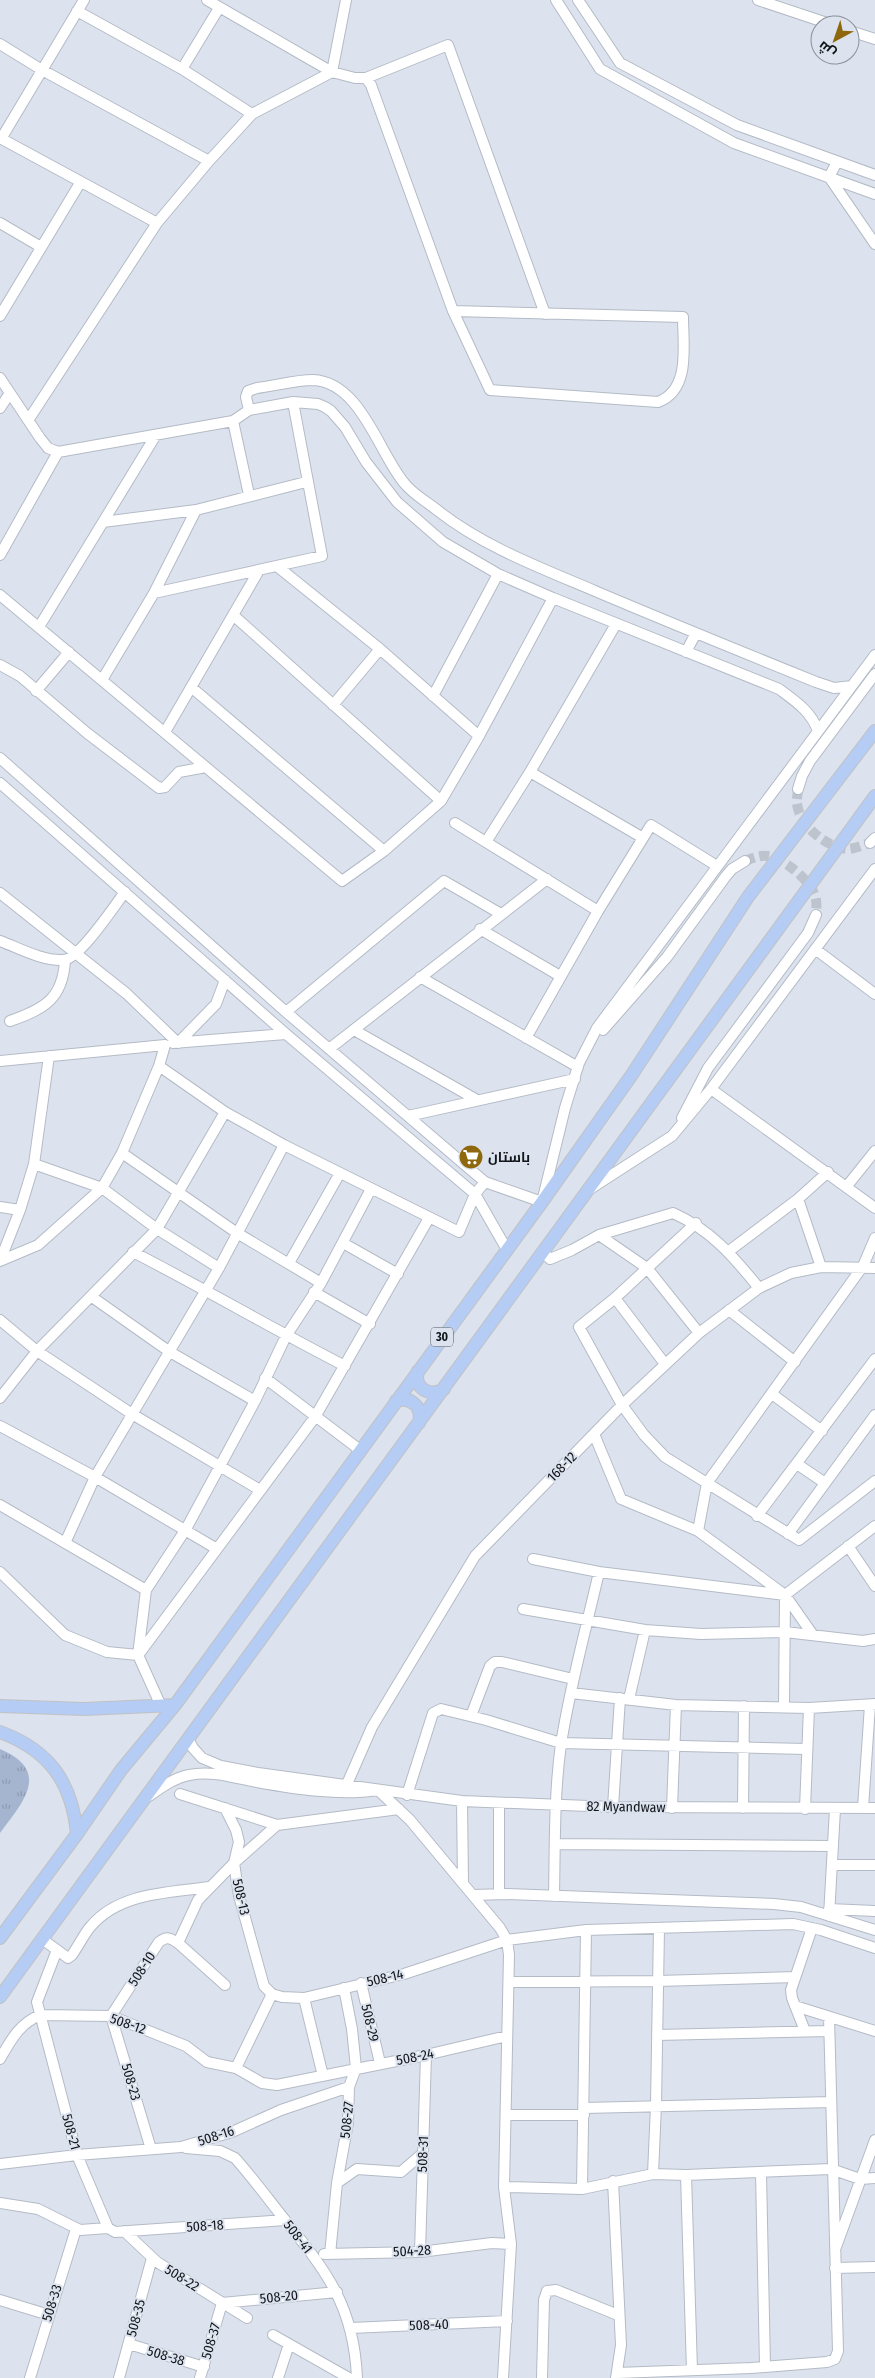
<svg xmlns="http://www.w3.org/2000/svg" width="875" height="2378" viewBox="0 0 875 2378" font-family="'Fira Sans Condensed',Cairo,sans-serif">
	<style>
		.park { fill: url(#park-tufts) }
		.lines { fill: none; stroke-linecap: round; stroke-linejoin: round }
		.minor-tunnel { stroke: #bec4ce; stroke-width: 10; stroke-dasharray: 10 5; stroke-linecap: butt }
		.minor-casing { stroke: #b4bbc6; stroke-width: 12 }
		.major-casing { stroke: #c1c2c3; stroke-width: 14 }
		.minor { stroke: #fff; stroke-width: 10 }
		.major { stroke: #b5ccf4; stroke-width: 12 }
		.labels { text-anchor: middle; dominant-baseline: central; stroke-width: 4; stroke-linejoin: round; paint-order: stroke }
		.shield { fill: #dce3ee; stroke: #4f5359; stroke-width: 1 }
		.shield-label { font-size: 12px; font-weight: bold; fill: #121519 }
		.poi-label { font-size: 14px; font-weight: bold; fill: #121519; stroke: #dce3ee; text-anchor: start }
		.street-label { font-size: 14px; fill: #121519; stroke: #dce3ee }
	</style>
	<defs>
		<pattern id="park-tufts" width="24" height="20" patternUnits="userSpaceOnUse" patternTransform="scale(1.25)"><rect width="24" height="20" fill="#a5b5d0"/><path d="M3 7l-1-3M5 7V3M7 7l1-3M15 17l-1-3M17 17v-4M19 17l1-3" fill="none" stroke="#8d9bb2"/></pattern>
	</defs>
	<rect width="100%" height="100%" fill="#dce3ee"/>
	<!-- park -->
	<path class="park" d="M0,1749c52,22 23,53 0,84z"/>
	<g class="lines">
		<!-- minor-tunnel -->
		<path class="minor-tunnel" d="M798,789c0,5 -2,11 -1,15 3,22 29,43 50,45 7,0 16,-4 23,-6
			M745,861c8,-3 15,-6 23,-5 16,2 46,27 48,44 1,5 0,10 0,15"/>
		<defs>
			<path id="minor" d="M207,0l125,72 23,6h11l82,-33 97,269
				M556,0l44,69 134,74 141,51
				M578,0l42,63 117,62 138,50
				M758,0l75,25
				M77,11l105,58 70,45
				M850,31l25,8
				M0,44l42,26 167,91
				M182,69l37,-61
				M366,78l5,7 82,226 37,79 168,12c33,-12 25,-57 25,-85l-230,-6
				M0,138l157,85
				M1,139l83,-139
				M837,162l-8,15 46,67
				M0,223l41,24
				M0,316l80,-133
				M0,378l40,60 8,10 10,4 175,-31 16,-11 44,-8 25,2 7,3 6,4 14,16 21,35 31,40 46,40 55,32 55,24 226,91c16,12 32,22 39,42
				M0,408l10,-15
				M249,410l-3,-13 2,-6 9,-3c18,-2 38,-8 56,-8 48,2 66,74 92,104 8,10 22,18 32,26 47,37 104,58 158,81 73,31 147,61 221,91l18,6 18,-2
				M29,419l128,-196 52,-62 43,-47 80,-42 14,-72
				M233,421l16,74
				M103,522l93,-12 110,-28
				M0,555l58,-103
				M278,567l102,82 99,87
				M154,593l168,-37 -29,-154
				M0,595l342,286 42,-30 57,-50 38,-65 74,-138
				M233,615l208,186
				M39,627l117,-192
				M686,652l10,-19
				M0,665l20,11 67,57 72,55 6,-1 14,-15 27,-5
				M102,680l52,-87 42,-83
				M191,687l193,164
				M36,691l33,-39
				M433,696l65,-122
				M333,705l47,-56
				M165,732l93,-160
				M0,758l286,254 199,170 57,20 23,-94 14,-45 18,-35 278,-373
				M530,772l113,66
				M0,783l286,251 189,160 31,54
				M798,789l4,-13 8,-15 65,-87
				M455,823l143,88
				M486,842l44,-70 86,-148
				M870,843l5,-5
				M0,893l127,101 51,49
				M480,929l80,47
				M0,941c19,7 42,20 63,19 17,-1 51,-54 62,-68
				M815,949l60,45
				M420,977l158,90
				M286,1012l158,-131 57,33
				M10,1021c34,-12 53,-22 55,-61
				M354,1030l123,70
				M603,1030l64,-73 59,-81 6,-7 13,-8
				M526,1038l72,-127 53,-86 66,41
				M173,1043l113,-9
				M178,1043l38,-39 9,-24
				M329,1049l218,-170
				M0,1061l165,-16 -6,21 66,46 59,33 175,87 16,-38 10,-12
				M711,1089l164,119
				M408,1116l167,-37
				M682,1118l26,-50 100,-135 8,-18
				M122,1153l115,80 84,50
				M34,1164l68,24 55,41 62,39
				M847,1186l28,-35
				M590,1189l82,-53 39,-47 164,-220
				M798,1199l23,68
				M0,1207l20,3
				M696,1223l-81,75 -36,29 43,78 22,30 21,22 134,83 76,-59
				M599,1235l74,-22c38,17 60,43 86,75
				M343,1243l55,31
				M729,1251l69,-52 30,-27
				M133,1252c72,37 140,77 212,114
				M544,1253l6,6 22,-9 27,-15 48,33 52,65
				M0,1261l38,-16 64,-57 20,-35 37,-87
				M0,1261l20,-51 14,-46 15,-108
				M289,1263l51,-90
				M314,1292l56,32
				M92,1297l78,55 85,49
				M615,1298l50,66
				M729,1310l66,52
				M0,1320l37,31 95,63 128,76
				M265,1378l95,72
				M772,1394l50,37
				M0,1398l37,-47 120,-122 68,-117
				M0,1426l95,51 122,72
				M594,1434l27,65 77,32 87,64 28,40
				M797,1464l28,19
				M0,1505l146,85
				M757,1516l118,-157
				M698,1531l9,-48 156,-217 12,-28
				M788,1534l87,-119
				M65,1543l30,-66 124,-209 65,-123
				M848,1546l27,40
				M533,1559l66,13 186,23 90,-69
				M0,1572l65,63 42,17 31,3 23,51
				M523,1609l122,21 56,4 84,-2 78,9 12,-2
				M139,1654l176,-237 114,-199
				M138,1655l8,-65 40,-61 69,-128 31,-65 35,-53 50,-94
				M571,1693l105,12 133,3 66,-4
				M629,1699l16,-69
				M784,1707l1,-112
				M471,1716l19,-50 5,-4h7l71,17
				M188,1739l5,9 9,10 19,8 37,7 204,28 151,6 262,1
				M347,1784l25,-57 103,-171 147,-151 77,-72 60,-45 32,-15 30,-6 54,1
				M180,1794l97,31 122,-16
				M407,1795l26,-82 8,-4 45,11 75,23 246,6
				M149,1796c13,-9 25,-18 40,-21 23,-5 45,3 68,7 39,7 82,14 121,8l32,30 90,108 7,12 2,15 -5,232 7,57 -8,134
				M462,1801l1,81
				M613,1807l7,-109
				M225,1808l11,22 3,12 -5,21 5,33 25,90 8,8 10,3 22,1 100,-24 103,-34 79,-10 207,-6 28,6 54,18
				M672,1808l4,-103
				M743,1808l1,-102
				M863,1808l7,-103
				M805,1809l4,-101
				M555,1844l278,2
				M832,1865h43
				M499,1894v-91
				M474,1895l31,-1 269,10 27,3 74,23
				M554,1896c1,-51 0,-102 7,-152 9,-58 25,-115 38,-172
				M829,1909l46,2
				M829,1916l6,-107
				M42,1939l26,19 4,-3c7,-10 12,-21 19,-29 29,-34 78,-33 118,-39
				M178,1943l20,-43 36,-37 43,-38
				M57,1950l-20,52 40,153 31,73 7,4 170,-12
				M509,1982l149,-1 137,-4
				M361,1983l19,80
				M304,1998l19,78
				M795,2006l80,25
				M805,2031l-13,-33 -1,-8 21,-62
				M657,2035l171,-4
				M0,2059c11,-19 19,-35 40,-44l71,1 75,30 21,16 29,6 26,15 15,2 149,-30 81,-19
				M236,2068l36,-74
				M584,2108l247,-6
				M506,2115h78
				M186,2148l34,3 15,7c16,18 31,38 46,57 44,55 73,89 76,163
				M151,2149l-40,-133 48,-74c8,-6 11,-4 19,1l47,42
				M0,2164l77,-9 104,-8 51,-15 49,-22 68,-23
				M761,2173l4,193
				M653,2174l3,-69 3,-177
				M686,2175l6,195
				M613,2181l8,164 -5,33
				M337,2183l20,-14 44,3 22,-19
				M504,2187l78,2 71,-15 33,1 145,-6 29,10 15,-1
				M582,2189l4,-259
				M0,2203l38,6 42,21 28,-2
				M124,2231l33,31 90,56
				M836,2247l39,-107
				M420,2252l6,-197
				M324,2254l96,-2 72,-9 19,1
				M330,2254l7,-71 11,-60 1,-36 7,-19 -4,-39 -8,-41
				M835,2268l40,-1
				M0,2300l49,15
				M351,2328l156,-7
				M273,2335l76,43
				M129,2344l75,23
				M617,2373l134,-5 76,-6 8,-3 3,-8 -9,-334
				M30,2378l46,-149
				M119,2378l33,-120
				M200,2378l22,-75 115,-11
				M278,2378l11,-34
				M542,2378l2,-78 3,-9 9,-1 62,25"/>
			<path id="major" d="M418,1371c-5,17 12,27 26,18
				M396,1401c15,-5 27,6 23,22
				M0,1706l84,3 91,-4
				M0,1732c49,18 72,50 77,102
				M0,1938l77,-104 44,-64 54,-65 367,-503 89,-126 117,-179 127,-166
				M0,1997l875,-1201"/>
		</defs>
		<!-- minor casing -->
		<use href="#minor" class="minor-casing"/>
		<!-- major casing -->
		<use href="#major" class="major-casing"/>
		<!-- minor -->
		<use href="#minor" class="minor"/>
		<!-- major -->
		<use href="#major" class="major"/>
	</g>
	<!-- icons -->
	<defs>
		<symbol id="supermarket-disc" viewBox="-11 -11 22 22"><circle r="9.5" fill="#8f670d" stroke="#dce3ee"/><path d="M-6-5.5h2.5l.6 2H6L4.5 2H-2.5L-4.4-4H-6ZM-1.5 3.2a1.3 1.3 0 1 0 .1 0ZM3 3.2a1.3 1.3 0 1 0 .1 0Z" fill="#fff"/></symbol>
	</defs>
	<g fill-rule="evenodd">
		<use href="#supermarket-disc" x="457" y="1143" width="28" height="28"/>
	</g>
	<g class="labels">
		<!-- shield labels -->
		<rect class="shield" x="431" y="1327.5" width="22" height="19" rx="4"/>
		<g class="shield-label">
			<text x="442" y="1337">30</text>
		</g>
		<!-- poi labels -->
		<g class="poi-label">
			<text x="488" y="1157">باستان</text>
		</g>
		<!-- street labels -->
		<g class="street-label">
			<text transform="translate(562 1467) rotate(-46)">168-12</text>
			<text transform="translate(626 1807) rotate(1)">82 Myandwaw</text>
			<text transform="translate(241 1897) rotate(77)">508-13</text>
			<text transform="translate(142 1969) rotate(-57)">508-10</text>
			<text transform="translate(385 1978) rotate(-13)">508-14</text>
			<text transform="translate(370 2023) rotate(77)">508-29</text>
			<text transform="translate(128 2024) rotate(19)">508-12</text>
			<text transform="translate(415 2057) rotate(-11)">508-24</text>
			<text transform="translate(131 2082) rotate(74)">508-23</text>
			<text transform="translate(347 2120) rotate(-84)">508-27</text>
			<text transform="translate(71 2132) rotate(75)">508-21</text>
			<text transform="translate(216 2136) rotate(-18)">508-16</text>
			<text transform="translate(423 2154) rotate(-88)">508-31</text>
			<text transform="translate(205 2226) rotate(-4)">508-18</text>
			<text transform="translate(298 2237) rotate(52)">508-41</text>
			<text transform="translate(412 2251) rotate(-3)">504-28</text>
			<text transform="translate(182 2278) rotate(32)">508-22</text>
			<text transform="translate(279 2297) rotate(-6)">508-20</text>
			<text transform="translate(52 2303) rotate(-73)">508-33</text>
			<text transform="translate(136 2318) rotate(-75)">508-35</text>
			<text transform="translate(429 2325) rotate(-2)">508-40</text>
			<text transform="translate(211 2341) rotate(-74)">508-37</text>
			<text transform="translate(166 2356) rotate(17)">508-38</text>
		</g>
	</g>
	<!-- north arrow -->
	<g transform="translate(835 40) rotate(220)"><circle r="24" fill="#dce3ee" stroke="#8b9199"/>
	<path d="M0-4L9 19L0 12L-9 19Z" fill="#8f670d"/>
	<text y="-8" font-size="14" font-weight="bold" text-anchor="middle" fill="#121519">ش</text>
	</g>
</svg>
